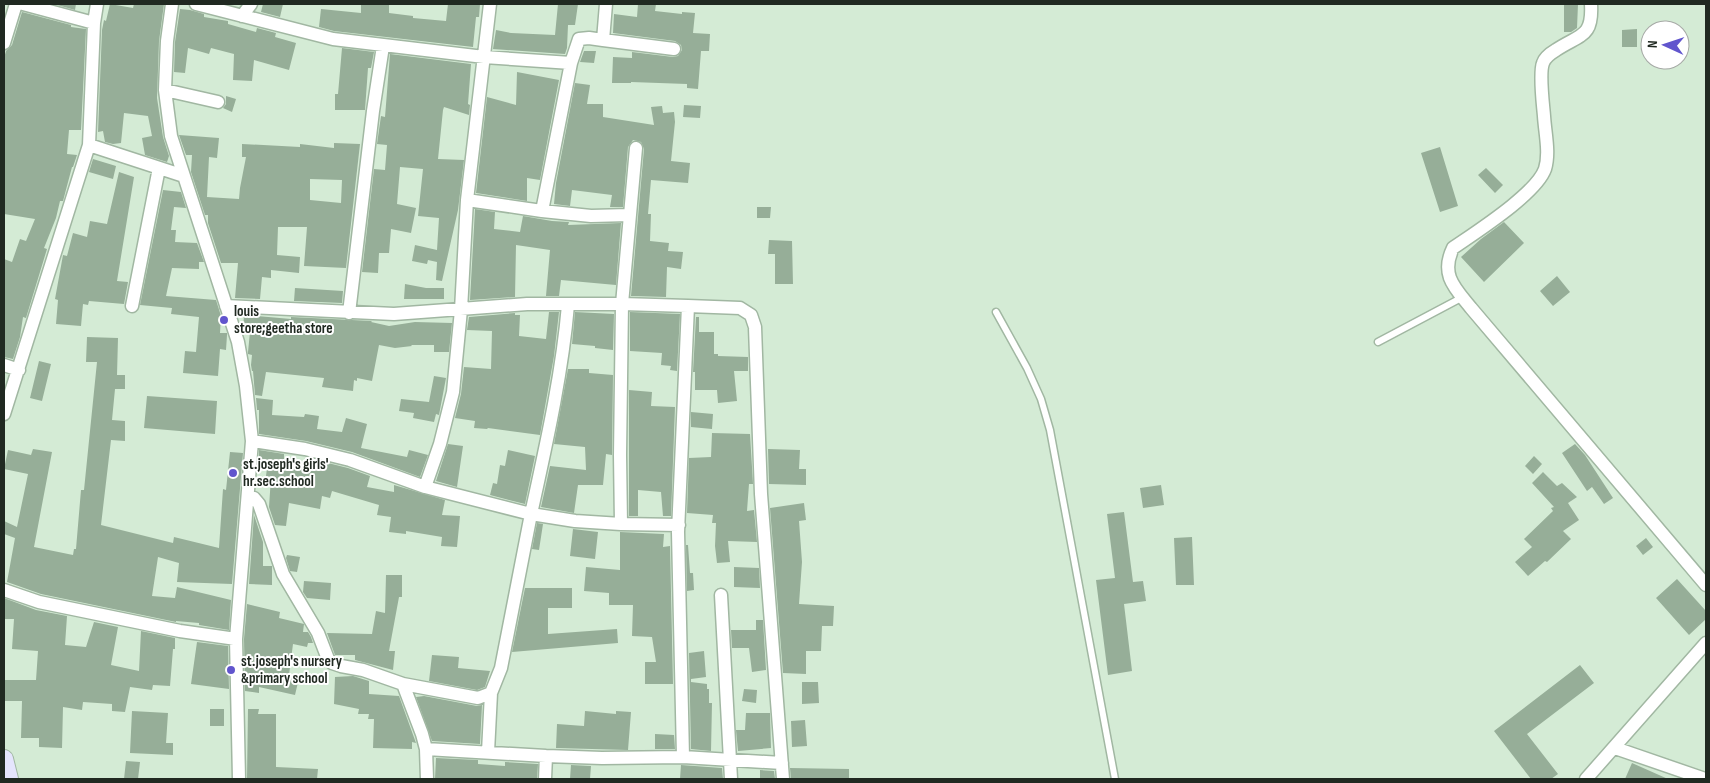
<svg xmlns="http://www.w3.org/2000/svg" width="1710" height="783" viewBox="0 0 1710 783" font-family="'Sofia Sans Condensed',sans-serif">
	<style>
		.building { fill: #96ae98; fill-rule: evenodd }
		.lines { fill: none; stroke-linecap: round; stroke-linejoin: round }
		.service-casing { stroke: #a1b7a2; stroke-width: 9 }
		.minor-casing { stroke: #a1b7a2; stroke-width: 15 }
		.secondary-casing { stroke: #a1b7a2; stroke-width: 20 }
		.service { stroke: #fff; stroke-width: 6 }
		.minor { stroke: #fff; stroke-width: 12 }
		.secondary { stroke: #e5e5fd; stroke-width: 18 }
		.poi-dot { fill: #6155cd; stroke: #fff; stroke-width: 2 }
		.labels { text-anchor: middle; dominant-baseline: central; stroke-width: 4; stroke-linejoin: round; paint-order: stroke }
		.poi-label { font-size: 15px; font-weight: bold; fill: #202921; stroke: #fff; text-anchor: start }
	</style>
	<rect width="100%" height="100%" fill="#d4ebd5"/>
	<!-- building -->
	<path class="building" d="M54,4h22l-1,6z
		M110,4l23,4 1,-4h30l-5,37 -2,57 6,39 6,19 -2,6 -22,-7 -3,-17 10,-2 -4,-20 -24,-3 -3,30 -8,1 -8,-2 -2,-11 -5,1 4,-102 2,-10 2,1z
		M263,4h20l-3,13 -19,-5z
		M361,4h28v9l24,3v2l33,3 2,-17h32l-1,13h-3l-3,30 -139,-16 -15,-4 2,-18 40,4z
		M558,4h20l-3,21h-7l-1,23 -2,6 -72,-5 3,-19 15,3 44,2z
		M638,4h18l-1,7 27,3v-2l13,1 -2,20 17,1 -1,17h-8l-3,38 -11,-1v-4l-56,-2v1h-19l1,-26 19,1v-6l41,5 5,-1 4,-6 -1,-5 -6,-4 -62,-8 1,-19 23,3z
		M1564,4h14l-1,24 -6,4h-7z
		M180,9l10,1 14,4v3l24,4v3l28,8 1,-4 19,5 -1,4 21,6 -7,27 -35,-10 -2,21 -19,-1 1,-26 -23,-6 -2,6 -21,-6 -3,25 -11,-1 1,-30z
		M22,12l49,13v2l15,2 -5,101h-12l-2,24 10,1 -4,12h-1l-9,34h-3l-4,17 -12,30 3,1 -21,69 -3,-1 -3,20 -7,22 -9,-2v-98l8,3 8,-23 6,2 9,-22 -31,-5v-156l2,-7 6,-6z
		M1637,29v18h-15v-17z
		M342,48l32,4 -3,16h-3l-3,42h-30v-16h3z
		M584,51h12l-2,12 -14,-1z
		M390,54l81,10 -3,40 2,1 -1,10 -25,-8 -1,3 -5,49 26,1 -6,50 -16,71 -6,-1 1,-18 -9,-2 -1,4 -15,-3 3,-16 22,5 2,-32 -21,-2 5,-47 -23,-2 -3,37 19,4 -5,25 -20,-4 -2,24h-10l-1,20 -16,-1 12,-103 11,1 2,-25 -10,-1 4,-28 4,1z
		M517,72l42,8 -19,100 -13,-2v23l-51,-8 11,-96 29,8z
		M575,83l15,2 -3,19h16v13l51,8 -3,-18 11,-1 1,7 11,-1 1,10 -4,39 19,2 -2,20 -37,-3 -3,34h3l-1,27 19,2 -1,8 15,1 -2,17 -14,-2 -1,30 -35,-1 13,-147 -3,-7 -8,-2 -5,7 -5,60h-13l2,-12 -40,-5 -2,16 -16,-2 2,-21z
		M226,96l10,3 -4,13 -9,-4 3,-4z
		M684,105l17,1 -1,12 -17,-1z
		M179,135l40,3 -2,20 -8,-1 -2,40 32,2 1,-11 6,-31h-4v-13l58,3v-3l34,4v-5l26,1 -14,124 -42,-2 3,-39h-29l-1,28 23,2 -1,16 -28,-3v8l-9,-1 -2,22 -25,-1 3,-35h-17l-13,-40v-8h-3l-14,-43 1,-17h-6zM310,179l32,1 -1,23 -31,-3z
		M1440,147l18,59 -18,6 -19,-59z
		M93,159l23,7 -3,13 -24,-7z
		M1486,168l17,17 -8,8 -17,-18z
		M119,172l15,5 -17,104 11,1 -4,22 -35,-3 -1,4 -5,-1 -2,22 -25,-2 2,-24 -3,-1 8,-44 4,1 6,-23 14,4 3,-16 17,3z
		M163,190l18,2 5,16 -12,-1 -3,23h5l-1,12 22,1 7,19h-5v7l-27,-1 -6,28 50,4 5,16 -1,17h7v2l-1,15 -6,-1 -2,27 -35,-3 2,-22 11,1 3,-35 -28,-3 1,-6 -32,-3z
		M757,207h14l-1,11h-13z
		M475,209l20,3 -1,17 26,3 3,-16 29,5 17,1 -1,3 53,-2 -5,62 -55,-5 -2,16h-13l4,-46 -34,-5 -1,52 -45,3z
		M1504,222l20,21 -40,39 -23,-25 20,-18z
		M769,240l23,1 1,43h-18v-30h-7z
		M1557,276l13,16 -17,14 -13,-15z
		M405,284l21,4h18v11h-40z
		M295,288l48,3 -1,12 -48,-2z
		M549,312h10l-5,44 -14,79 -52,-7 -1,1 -13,-1 1,-7 -20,-3 6,-24 3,-27 27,2 1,-38 -25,-1 2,-13 46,-4v2h5l-1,21 27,3z
		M575,312l39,2 -1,36 -18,-2v-2l-23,-2z
		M630,312l50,2 -3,57 -7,-1 1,-4 -10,-1 1,-12 -32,-2z
		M244,315l47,4v-2l81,4 -1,1 18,4 26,-4 37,1 -3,29h-15v-7h-23l1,1 -17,2 -16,-3 -7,36 -15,-3v3l-3,-1 -1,11 -31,-4 2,-9 -58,-6 -4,24 -7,-1 -2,-24h-1l-1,-6 1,-10 -4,-1v-2l2,-20h-7v-2z
		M696,317h3v15h15v22h4v2l30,1v14h-14l3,30 -19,2 -1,-13h-22v-18h-2z
		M87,337l31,1 -1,37h8v14h-10l-3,31 13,1v20l-14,-1 -10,85 72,18 1,-6 45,11 4,-59 3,1 4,-38 13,1 -11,131 -55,-2 2,-19 -21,-6 -6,39 23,2 2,-11 54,13 -2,30 -30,-5v-2l-23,-2v1l-135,-28 -34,-12 8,-44 -11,-4v-13l13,6 11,-53 -24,-5 4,-19 23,5 2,-6 19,3 -18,95 39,8 1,-6h2l5,-59h3l13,-128h-11z
		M39,361l12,3 -9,37 -12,-3z
		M568,369h21v4l24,2 -1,80 -6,-1 -3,31h-25l-4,28 -33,-6 9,-41 36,4 -1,-23 -31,-3z
		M434,376l12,2 -7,37 -3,-1 -2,8 -21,-4 1,-5 -15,-2 2,-12 28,3z
		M629,390l23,2 -1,14 24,1 -4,109h-8l-2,-24 -23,-2v26h-9z
		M147,396l70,5 -2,33 -71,-6z
		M256,398l17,2 -1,15 32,2 1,-3 14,2 -2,13 25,3 4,-14 21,6 -6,24 46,9 2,-7 19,5 -8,22 -68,-25 -46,-11 -47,-7v-24h-2z
		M691,412l22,2 -1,15 -21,-2z
		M712,433l38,1 3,50h-4l-2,27 7,-1 3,32 -29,-1 2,21 -13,1 -2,-17 1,-23h-4l1,-8 -26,-2 2,-55 22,-1z
		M448,444l15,2 -6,41 -21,-6z
		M1575,444l10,11 28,43 -9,6 -12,-17 -5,4 -25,-38z
		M768,449l32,1 -1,19h7v16l-37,-1z
		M259,450l25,4v8l29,7 3,-9 32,8 22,8 -3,11 27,5v-7l51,15 -3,15 18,1 -3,31 -16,-1 1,-9 -36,-6v3l-17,-2 2,-15 -14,-2 2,-10 -47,-14 -2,7 -8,-2 -2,13 -31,-6 -3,23 -11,-1 -6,-18 2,-30 -5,-1 2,-16 -9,-1z
		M508,450l27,6 -10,48 -35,-9 3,-12 4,1 3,-19 5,1z
		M1534,456l8,8 -9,10 -8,-8z
		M1543,472l14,14 5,-3 15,14 -9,6 11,17 -16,11 8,8 -24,23 -2,-1 -17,15 -13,-14 17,-15 -8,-8 29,-28 -2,-3 3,-1 -22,-24z
		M1161,485l3,20 -21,3 -3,-20z
		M804,503l2,17 -7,1 3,41 -3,42 35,2 -1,20h-11l-1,25h-15v23l-23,-1 -13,-165z
		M1124,512l9,70 10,-1 3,20 -22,3 8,67 -24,4 -12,-95 19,-2 -8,-64z
		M254,515l9,27v24h9v19l-23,-1z
		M537,523l6,1 -4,26 -7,-1z
		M573,529l25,3 -3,27 -25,-3z
		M620,532l44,2 -1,13 7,-1 3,138h-28v-22h11l-4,-25 -20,-1 1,-31h-24v-12l-25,-2 2,-24 34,3z
		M1192,537l2,48h-18l-2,-47z
		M1646,538l7,9 -10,8 -7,-9z
		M686,545h2l2,28h3l1,17 -7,1z
		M287,555l13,2 -3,15 -7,-1 -4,-13z
		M734,567l25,1 1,20 -26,-1z
		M386,575h16v22h-3l-10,54h6l-2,19 -38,-10v-5h-20l-8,-22 45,1 4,-23 9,2z
		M1677,579l29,32v8l-17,16 -33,-37z
		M304,581l27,2 -1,17 -23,-2 -4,-6z
		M525,588h47v20h-24v26l69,-5 1,14 -106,9z
		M4,598l32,12 31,6 -2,29 21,2 8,-25 24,5 -7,38 28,6 2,-40 34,7v11h-2l-3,37 -17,-1 -1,5 -22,-3 -5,25 -13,-1v-7l-29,-2 -1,8 -19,-3 -1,41 -23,-1v-9h-18l1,-37h-18v-21h32l2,-29 -26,-2 2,-30h-10z
		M247,604l33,8 -1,6 25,6 -1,8h5l3,5 2,6h-5l-1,4 -14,-3 -4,31 10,3 -4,17 -36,-8v6l-14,-2 -1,-52z
		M756,620h7l3,50 -14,2 -3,-24h-17l-1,-18h25z
		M197,642l31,4 1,43 -38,-5z
		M704,651l2,26 -15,2v3l16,2v5h2v14h3l-1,48 -20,-2 -2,-96z
		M432,655l27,2 -1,11 32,3 -5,16 -8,3 -48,-9z
		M1580,665l14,18 -67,51 31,40 -7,5h-20l-37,-48z
		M353,676l16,5v13l30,2 17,47 -4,-1v7l-39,-1 1,-29h-6l1,-5h-11l1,-5 -25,-5 1,-27z
		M802,682h16l1,21 -17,1z
		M744,689l13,1 -1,13 -14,-2z
		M424,696l53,10 5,-1 -2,39 -48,-3 -16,-44z
		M210,709h14v17h-14z
		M248,709h11l-1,5h18v53l42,2 -1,10h-70z
		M132,711l36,2 -2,30h7v12l-43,-2z
		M585,711l31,3v-3l15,1 -3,38 -72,-2 1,-24 27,2z
		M746,713h24l1,35 -33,3 -2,-21h9z
		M805,720l2,26 -15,1 -1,-26z
		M655,734l19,1 1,14h-20z
		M436,758l42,2v4l27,2v-4l33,2 -1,15 -81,-1v1h-21z
		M126,761l14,1 -2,17h-14z
		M1632,763l36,16h-43z
		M571,765l20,1 -1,13h-20z
		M681,765l41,3 1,11h-43z
		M790,768l59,1v10h-58z
		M760,770l14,1 1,8h-15z"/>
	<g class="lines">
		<defs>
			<path id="service" d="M996,312l31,56 14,31 9,31 65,349
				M1378,342l85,-45"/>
			<path id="minor" d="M23,4l71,19
				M172,4l-5,37 -2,49 6,46 67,206 8,44 6,55 -16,198 3,140
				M196,4l137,35 151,18 87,6 8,-24 10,-1 14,2 3,-36
				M1591,4c2,34 -11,30 -35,46 -5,3 -11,7 -13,13 -4,10 0,41 1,53 1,17 6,37 1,53 -9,25 -69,63 -92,79 -13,27 2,40 18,60l235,277
				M242,16l9,-12
				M603,40l71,9
				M4,43l12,-39
				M165,90l53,12
				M89,145l95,31
				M467,200l75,11 49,5 38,-1
				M542,211l29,-148
				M568,305c-6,70 -22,140 -37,209l44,7 46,3 58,1
				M132,306l27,-138
				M226,306l168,8 133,-10h95l66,2
				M349,313l24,-202 10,-65
				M4,365l15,5
				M4,414l85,-269 5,-122 3,-19
				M252,441l53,8 45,11 75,27 106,27 -30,154 -10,25 -13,5 -75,-14
				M425,487l15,-43 13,-52 8,-82 6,-110 23,-196
				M248,496l6,2 5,6 24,70 35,59 10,26 4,4 9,3 22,4 40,14 19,50 4,15 1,30
				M621,524l-1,-69 2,-151 14,-156
				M4,590l35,12 141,29 56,8
				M721,595l10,184
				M1615,748l90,31
				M426,749l120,7 56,2 81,-1 99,6
				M488,752l3,-59
				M683,757l-5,-225 10,-226 52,2 11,7 4,12 6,167 22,285
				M545,779l1,-23
				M1586,779l120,-136"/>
			<path id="secondary" d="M4,759l5,20"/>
		</defs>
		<!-- service casing -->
		<use href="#service" class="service-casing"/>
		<!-- minor casing -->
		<use href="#minor" class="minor-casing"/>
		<!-- secondary casing -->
		<use href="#secondary" class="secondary-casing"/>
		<!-- service -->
		<use href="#service" class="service"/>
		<!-- minor -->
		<use href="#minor" class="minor"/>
		<!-- secondary -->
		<use href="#secondary" class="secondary"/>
	</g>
	<!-- markers -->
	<g class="poi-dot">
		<circle cx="224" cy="320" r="5"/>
		<circle cx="233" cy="473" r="5"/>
		<circle cx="231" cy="670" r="5"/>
	</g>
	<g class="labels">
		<!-- poi labels -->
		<g class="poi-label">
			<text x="234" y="311">louis<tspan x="234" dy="17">store;geetha store</tspan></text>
			<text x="243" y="464">st.joseph's girls'<tspan x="243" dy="17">hr.sec.school</tspan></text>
			<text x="241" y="661">st.joseph's nursery<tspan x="241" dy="17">&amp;primary school</tspan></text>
		</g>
	</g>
	<!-- border -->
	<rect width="1710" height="783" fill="none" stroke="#202921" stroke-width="10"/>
	<!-- north arrow -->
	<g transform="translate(1665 45) rotate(273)"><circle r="24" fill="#ffffff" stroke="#a6a9a6"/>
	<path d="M0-4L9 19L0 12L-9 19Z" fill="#6155cd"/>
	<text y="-8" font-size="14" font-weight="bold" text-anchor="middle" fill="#202921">N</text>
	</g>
</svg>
